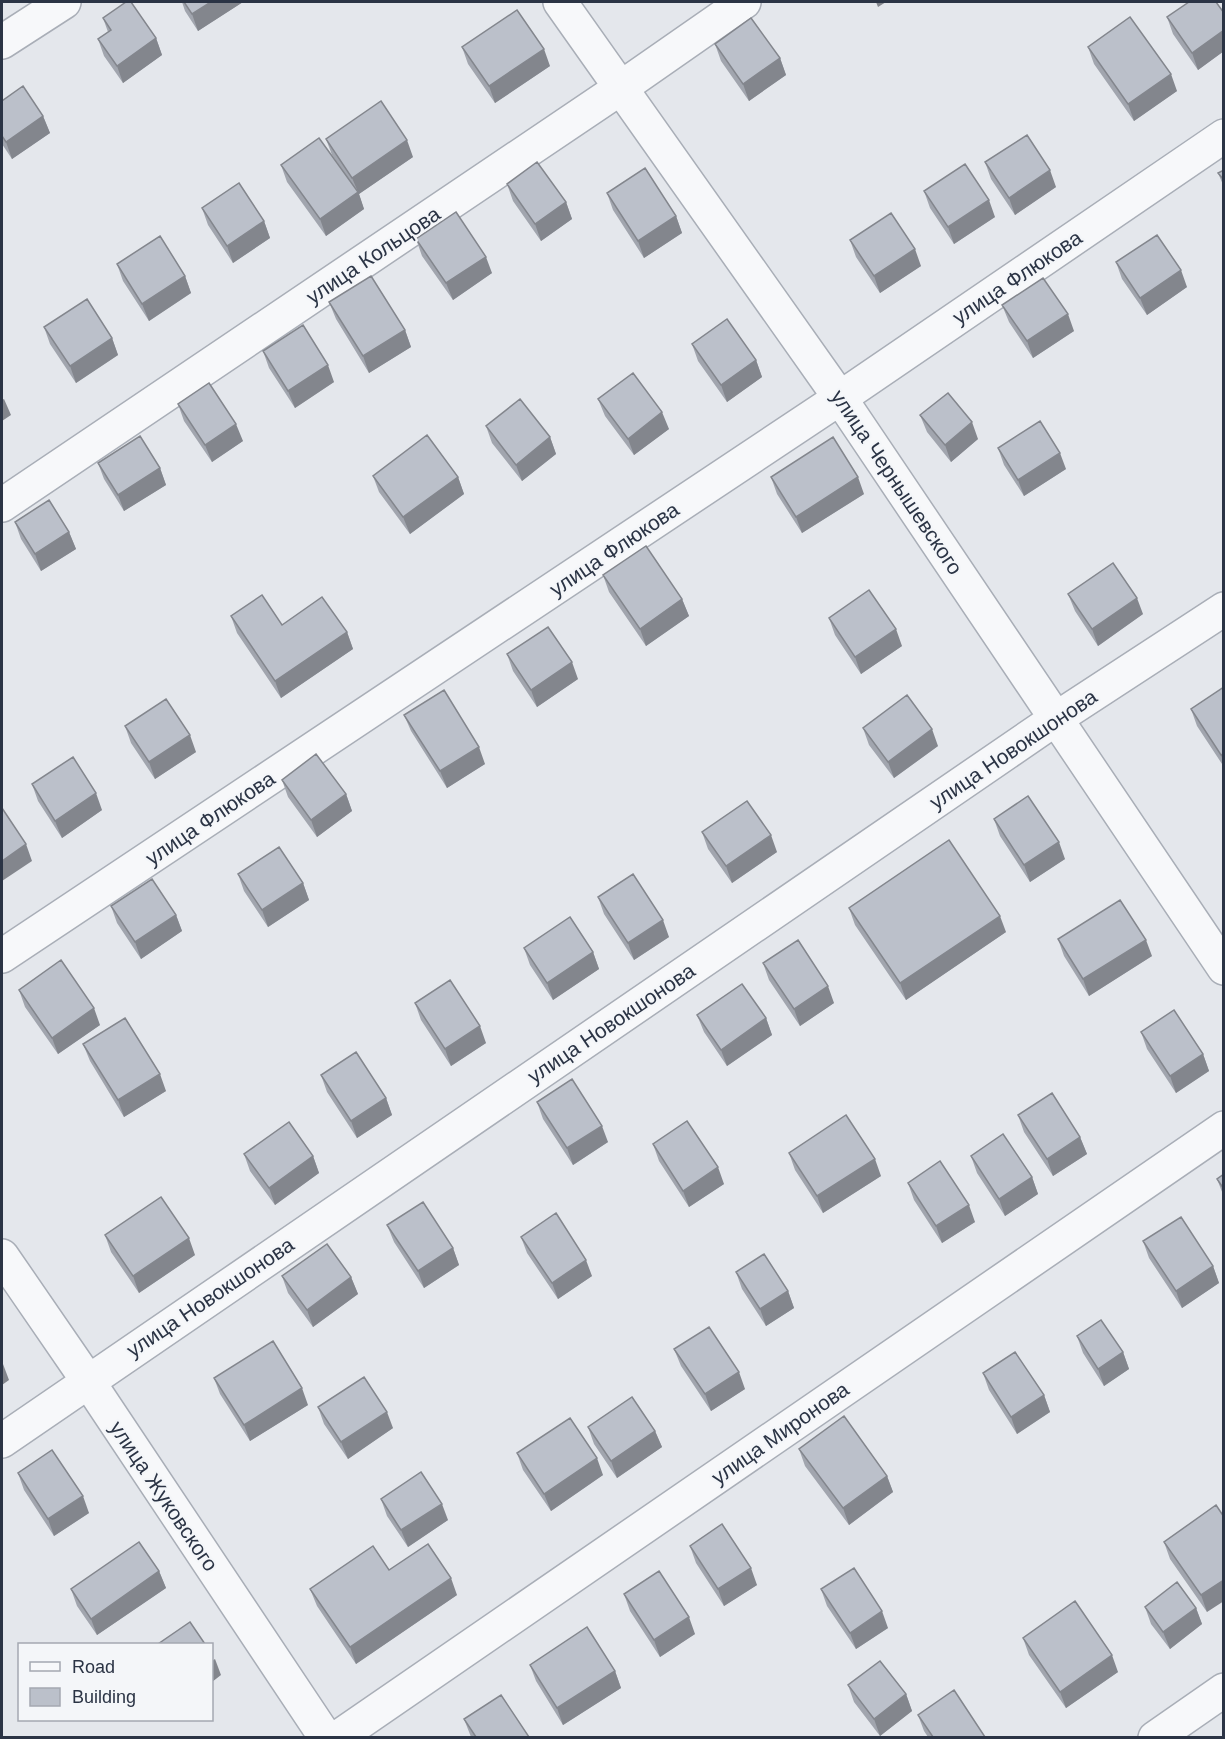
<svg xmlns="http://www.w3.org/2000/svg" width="1225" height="1739" viewBox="0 0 1225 1739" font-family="Helvetica,sans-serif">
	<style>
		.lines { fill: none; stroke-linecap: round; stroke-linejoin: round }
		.minor-casing { stroke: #a9aeb7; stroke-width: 36 }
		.minor { stroke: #f7f8fa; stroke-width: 33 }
		.wall { fill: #a1a5ae }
		.shaded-wall { fill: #83868d }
		.building { fill: #bbc0ca; stroke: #83868d; stroke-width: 1.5 }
		.labels { text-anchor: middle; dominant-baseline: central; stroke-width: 4.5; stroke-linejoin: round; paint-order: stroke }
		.street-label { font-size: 21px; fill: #2b3445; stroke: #f4f6f9 }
	</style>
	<rect width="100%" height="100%" fill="#e4e7ec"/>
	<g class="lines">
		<defs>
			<path id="minor" d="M560,2l280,396 384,570
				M2,42l62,-40
				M2,505l620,-418 122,-85
				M2,956l838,-558 384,-262
				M2,1256l86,125 238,357
				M2,1441l1055,-723 167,-109
				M337,1738l887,-610
				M1155,1738l69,-48"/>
		</defs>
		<!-- minor casing -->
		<use href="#minor" class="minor-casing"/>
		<!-- minor -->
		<use href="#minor" class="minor"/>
	</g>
	<!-- wall -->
	<path class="wall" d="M182,2h61l-45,29 -13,-20z
		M1224,13v38l-26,19 -25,-36 -6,-17z
		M103,18l53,20 6,17 -39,28 -19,-27 -6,-17 10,-7z
		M715,44l65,14 6,17 -37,26 -28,-40z
		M462,47l88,19 -55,37 -27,-39z
		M1088,47l89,44 -43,30 -40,-57z
		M2,101l41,15 7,17 -38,26 -10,-15z
		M326,139l87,18 -54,37 5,15 -38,27 -39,-54 -6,-17 62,6 -11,-16z
		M985,162l71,25 -41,28 -24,-36z
		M1224,170v17l-6,-14z
		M507,184l59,18 6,17 -31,22 -28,-40z
		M924,191l71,26 -41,27 -24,-36z
		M607,193l69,23 6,17 -38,25 -31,-48z
		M202,208l62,13 6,17 -37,25 -25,-38z
		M416,239l76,34 -39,27 -31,-44z
		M850,240l71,26 -41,27 -24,-36z
		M1116,262l71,25 -40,28 -25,-36z
		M117,264l68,12 6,17 -42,28 -26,-40z
		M329,302l76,28 6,17 -42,26 -33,-54z
		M1002,305l72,26 -41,27 -24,-36z
		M44,327l68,11 6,17 -42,28 -26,-39z
		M692,344l64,16 6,17 -35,25 -29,-41z
		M263,351l71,31 -39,26 -26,-40z
		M598,399l71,30 -35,26 -29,-39z
		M178,404l65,37 -31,21 -28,-41z
		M920,415l58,24 -27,23 -24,-30z
		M486,426l64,11 6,17 -34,27 -30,-38z
		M998,448l68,21 -42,27 -20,-31z
		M98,463l62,5 6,17 -42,26 -20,-32z
		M373,476l85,1 6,17 -54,40 -31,-42z
		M771,477l93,17 -62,39 -25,-39z
		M15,522l54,10 7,17 -35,22 -20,-32z
		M603,575l79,24 7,17 -43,30 -37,-54z
		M1068,594l75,20 -45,32 -23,-35z
		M231,616l51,9 65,7 6,17 -72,49 -44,-65z
		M829,618l73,28 -41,28 -26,-39z
		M507,654l71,25 -41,28 -24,-36z
		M1224,687v80l-27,-41 -6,-17z
		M404,715l81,49 -38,24 -36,-57z
		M125,726l71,26 -41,27 -24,-36z
		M863,728l75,18 -44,32 -25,-33z
		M282,780l64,14 6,17 -35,26 -29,-40z
		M32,784l70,26 -40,28 -24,-37z
		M994,819l71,40 -35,23 -30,-46z
		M702,832l75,20 -45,31 -24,-34z
		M238,874l65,9 6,17 -41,27 -24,-36z
		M598,897l71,40 -35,23 -30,-46z
		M111,906l65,9 6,16 -41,28 -24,-36z
		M849,908l157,24 -100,68 -51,-75z
		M1058,939l94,17 -63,40 -25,-40z
		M524,948l69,4 6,17 -46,31 -23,-35z
		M763,963l71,40 -34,23 -31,-46z
		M19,990l81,35 -42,29 -33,-47z
		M415,1003l71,40 -35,23 -30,-46z
		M697,1015l69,3 6,17 -45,31 -23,-34z
		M1141,1032l62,22 6,17 -33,22 -29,-44z
		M83,1044l83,47 -42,26 -34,-56z
		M321,1075l65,23 6,17 -35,23 -30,-46z
		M537,1102l71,40 -35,23 -30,-46z
		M1018,1115l62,22 7,17 -34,22 -29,-44z
		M653,1144l71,40 -35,23 -30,-46z
		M789,1153l92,23 -58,37 -28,-43z
		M244,1154l69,2 6,17 -44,32 -25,-34z
		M971,1156l61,21 6,17 -33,22 -28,-43z
		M1224,1174v23l-7,-18z
		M908,1183l67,39 -33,21 -28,-43z
		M387,1225l66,23 6,17 -35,23 -30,-46z
		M105,1235l90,20 -56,38 -28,-41z
		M521,1237l71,39 -34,23 -31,-46z
		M1143,1241l70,25 6,17 -37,25 -33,-50z
		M736,1272l52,19 6,17 -28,18 -24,-37z
		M282,1276l69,1 7,17 -45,33 -25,-34z
		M1077,1336l46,16 6,17 -25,17 -21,-33z
		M674,1349l71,40 -34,22 -30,-45z
		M983,1373l61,22 6,17 -33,22 -28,-44z
		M214,1378l94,27 -58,36 -30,-47z
		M318,1407l75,21 -45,31 -24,-35z
		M588,1427l67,4 7,16 -45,31 -23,-34z
		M799,1449l88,27 6,16 -44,33 -44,-59z
		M517,1453l86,22 -52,36 -28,-41z
		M18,1473l71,40 -35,23 -30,-46z
		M381,1499l67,21 -40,27 -21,-31z
		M1216,1505l-9,107 -37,-53 -6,-17z
		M690,1546l67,39 -33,21 -28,-43z
		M389,1570l68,25 -101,69 -39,-58 -7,-17z
		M159,1571l7,17 -69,47 -20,-29 -6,-17z
		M821,1589l67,39 -32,21 -29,-43z
		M624,1594l71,40 -35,23 -30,-46z
		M1145,1607l51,1 6,16 -32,25 -19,-25z
		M1023,1638l95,34 -52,36 -37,-53z
		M530,1665l85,6 6,17 -58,37 -27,-44z
		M848,1685l58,9 6,17 -32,25 -26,-34z
		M918,1715l67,22h-57l-4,-6z
		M464,1719l65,18h-58z"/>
	<!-- shaded-wall -->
	<path class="shaded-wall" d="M211,2h32l-45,29 -6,-17z
		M876,2h10l-8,5z
		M1224,30v21l-26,19 -6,-17z
		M156,38l6,17 -39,28 -6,-17z
		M544,49l6,17 -55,37 -6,-17z
		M780,58l6,17 -37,26 -6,-17z
		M1171,74l6,17 -43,30 -6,-17z
		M43,116l7,17 -38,26 -6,-17z
		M407,140l6,17 -54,37 5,15 -38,27 -6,-17 38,-27 -6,-14z
		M1050,170l6,17 -41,28 -6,-17z
		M989,200l6,17 -41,27 -6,-17z
		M566,202l6,17 -31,22 -6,-17z
		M676,216l6,17 -38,25 -6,-17z
		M264,221l6,17 -37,25 -6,-17z
		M915,249l6,17 -41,27 -6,-17z
		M486,257l6,16 -39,27 -7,-17z
		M1181,270l6,17 -40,28 -7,-17z
		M185,276l6,17 -42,28 -7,-17z
		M1068,314l6,17 -41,27 -6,-17z
		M405,330l6,17 -42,26 -6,-17z
		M112,338l6,17 -42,28 -6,-17z
		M756,360l6,17 -35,25 -6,-17z
		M328,365l6,17 -39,26 -7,-17z
		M4,399l7,16 -9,6v-21z
		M662,412l7,17 -35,26 -6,-16z
		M972,422l6,17 -27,23 -6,-17z
		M236,424l7,17 -31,21 -7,-17z
		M550,437l6,17 -34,27 -6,-16z
		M1060,453l6,16 -42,27 -6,-16z
		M160,468l6,17 -42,26 -6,-16z
		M458,477l6,17 -54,40 -7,-17z
		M858,477l6,17 -62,39 -6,-16z
		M69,532l7,17 -35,22 -6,-17z
		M1137,598l6,16 -45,32 -6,-17z
		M682,599l7,17 -43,30 -6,-17z
		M896,629l6,17 -41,28 -6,-17z
		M347,632l6,17 -72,49 -6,-17z
		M572,662l6,17 -41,28 -6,-17z
		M932,729l6,17 -44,32 -6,-16z
		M190,735l6,17 -41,27 -6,-17z
		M479,747l6,17 -38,24 -7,-17z
		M1224,753v10l-3,-8z
		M96,793l6,17 -40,28 -7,-17z
		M346,794l6,17 -35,26 -6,-17z
		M771,835l6,17 -45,31 -6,-17z
		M1059,842l6,17 -35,23 -6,-17z
		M26,844l6,17 -30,20v-20z
		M303,883l6,17 -41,27 -6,-17z
		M176,915l6,16 -41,28 -6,-17z
		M1000,916l6,16 -100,68 -6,-17z
		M663,920l6,17 -35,23 -6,-17z
		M1146,940l6,16 -63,40 -6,-17z
		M593,952l6,17 -46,31 -6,-17z
		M828,986l6,17 -34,23 -6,-17z
		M94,1008l6,17 -42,29 -6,-16z
		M766,1018l6,17 -45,31 -6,-16z
		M480,1026l6,17 -35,23 -6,-17z
		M1203,1054l6,17 -33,22 -6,-17z
		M160,1074l6,17 -42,26 -6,-17z
		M386,1098l6,17 -35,23 -6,-17z
		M602,1126l6,16 -35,23 -6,-17z
		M1080,1137l7,17 -34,22 -6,-17z
		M313,1156l6,17 -44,32 -6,-17z
		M875,1159l6,17 -58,37 -6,-17z
		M718,1167l6,17 -35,23 -6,-16z
		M1032,1177l6,17 -33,22 -6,-17z
		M969,1205l6,17 -33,21 -6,-17z
		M189,1238l6,17 -56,38 -6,-17z
		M453,1248l6,17 -35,23 -6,-17z
		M586,1260l6,16 -34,23 -6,-16z
		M1213,1266l6,17 -37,25 -6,-17z
		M351,1277l7,17 -45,33 -6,-17z
		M788,1291l6,17 -28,18 -6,-17z
		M1123,1352l6,17 -25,17 -6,-17z
		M2,1364h1l6,16 -7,5z
		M739,1372l6,17 -34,22 -6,-17z
		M302,1388l6,17 -58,36 -6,-16z
		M1044,1395l6,17 -33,22 -6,-17z
		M387,1412l6,16 -45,31 -7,-17z
		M655,1431l7,16 -45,31 -6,-17z
		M597,1458l6,17 -52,36 -7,-17z
		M887,1476l6,16 -44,33 -6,-17z
		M83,1496l6,17 -35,23 -6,-17z
		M442,1504l6,16 -40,27 -7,-17z
		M751,1568l6,17 -33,21 -6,-17z
		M159,1571l7,17 -69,47 -6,-16z
		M451,1578l6,17 -101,69 -6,-17z
		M1224,1580v21l-17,11 -6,-17z
		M1196,1608l6,16 -32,25 -7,-17z
		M882,1611l6,17 -32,21 -6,-16z
		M689,1617l6,17 -35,23 -6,-17z
		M1112,1655l6,17 -52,36 -6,-16z
		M215,1659l6,16 -9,7v-21z
		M615,1671l6,17 -58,37 -6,-17z
		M906,1694l6,17 -32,25 -6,-17z"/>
	<!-- building -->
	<path class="building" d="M126,2h5l25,36 -39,28 -19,-27 13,-9 -8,-12z
		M184,2h27l-19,12z
		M1189,2h27l8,11v17l-32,23 -25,-36z
		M517,10l27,39 -55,37 -27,-39z
		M1130,17l41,57 -43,30 -40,-57z
		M751,18l29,40 -37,26 -28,-40z
		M23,86l20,30 -37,26 -4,-6v-35z
		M381,101l26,39 -55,38 -26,-39z
		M1027,135l23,35 -41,28 -24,-36z
		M319,138l39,54 -38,27 -39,-54z
		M537,162l29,40 -31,22 -28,-40z
		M965,164l24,36 -41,27 -24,-36z
		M645,168l31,48 -38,25 -31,-48z
		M1224,170v10l-6,-7z
		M239,183l25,38 -37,25 -25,-38z
		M456,212l30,45 -40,26 -30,-44z
		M891,213l24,36 -41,27 -24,-36z
		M1157,235l24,35 -41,28 -24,-36z
		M160,236l25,40 -43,28 -25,-40z
		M371,276l34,54 -42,26 -34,-54z
		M1043,278l25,36 -41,27 -25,-36z
		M87,299l25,39 -42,28 -26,-39z
		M727,319l29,41 -35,25 -29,-41z
		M303,325l25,40 -40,26 -25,-40z
		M633,373l29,39 -34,27 -30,-40z
		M209,383l27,41 -31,21 -27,-41z
		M948,393l24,29 -27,23 -25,-30z
		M520,399l30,38 -34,28 -30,-39z
		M1040,421l20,32 -42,27 -20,-32z
		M427,435l31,42 -55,40 -30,-41z
		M140,436l20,32 -42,27 -20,-32z
		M833,437l25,40 -62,40 -25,-40z
		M49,500l20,32 -34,22 -20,-32z
		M646,546l36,53 -42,30 -37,-54z
		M1113,563l24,35 -45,31 -24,-35z
		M869,590l27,39 -41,28 -26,-39z
		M262,595l20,30 40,-28 25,35 -72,49 -44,-65z
		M548,627l24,35 -41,28 -24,-36z
		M1224,687v66l-3,2 -30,-46z
		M444,690l35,57 -39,24 -36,-56z
		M907,695l25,34 -44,33 -25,-34z
		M166,699l24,36 -41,27 -24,-36z
		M316,754l30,40 -35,26 -29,-40z
		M73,757l23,36 -41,28 -23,-37z
		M1028,796l31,46 -35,23 -30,-46z
		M747,801l24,34 -45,31 -24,-34z
		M2,808l24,36 -24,17z
		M949,840l51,76 -100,67 -51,-75z
		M279,847l24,36 -41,27 -24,-36z
		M633,874l30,46 -35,23 -30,-46z
		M152,879l24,36 -41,27 -24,-36z
		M1120,900l26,40 -63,39 -25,-40z
		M570,917l23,35 -46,31 -23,-35z
		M798,940l30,46 -34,23 -31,-46z
		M61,960l33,48 -42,30 -33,-48z
		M450,980l30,46 -35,23 -30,-46z
		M742,984l24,34 -45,32 -24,-35z
		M1174,1010l29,44 -33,22 -29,-44z
		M125,1018l35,56 -42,26 -35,-56z
		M356,1052l30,46 -35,23 -30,-46z
		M572,1079l30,47 -35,22 -30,-46z
		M1052,1093l28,44 -33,22 -29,-44z
		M846,1115l29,44 -58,37 -28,-43z
		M687,1121l31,46 -35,24 -30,-47z
		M289,1122l24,34 -44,32 -25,-34z
		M1003,1134l29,43 -33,22 -28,-43z
		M940,1161l29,44 -33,21 -28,-43z
		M1224,1174v15l-7,-10z
		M161,1197l28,41 -56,38 -28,-41z
		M423,1202l30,46 -35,23 -31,-46z
		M556,1213l30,47 -34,23 -31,-46z
		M1181,1217l32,49 -37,25 -33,-50z
		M327,1244l24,33 -44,33 -25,-34z
		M764,1254l24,37 -28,18 -24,-37z
		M1101,1320l22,32 -25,17 -21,-33z
		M709,1327l30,45 -34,22 -31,-45z
		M273,1341l29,47 -58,37 -30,-47z
		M1015,1352l29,43 -33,22 -28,-44z
		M364,1377l23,35 -46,30 -23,-35z
		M632,1397l23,34 -44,30 -23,-34z
		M844,1416l43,60 -44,32 -44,-59z
		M570,1418l27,40 -53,36 -27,-41z
		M52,1450l31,46 -35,23 -30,-46z
		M421,1472l21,32 -41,26 -20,-31z
		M1216,1505l8,12v63l-23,15 -37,-53z
		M722,1524l29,44 -33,21 -28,-43z
		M139,1542l20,29 -68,48 -20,-30z
		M428,1544l23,34 -101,69 -40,-58 63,-43 16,24z
		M854,1568l28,43 -32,22 -29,-44z
		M659,1571l30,46 -35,23 -30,-46z
		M1177,1582l19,26 -33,24 -18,-25z
		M1075,1601l37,54 -52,37 -37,-54z
		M190,1622l15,22h-47z
		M587,1627l28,44 -58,37 -27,-43z
		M880,1661l26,33 -32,25 -26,-34z
		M954,1690l31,47h-52l-15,-22z
		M501,1695l28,42h-53l-12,-18z"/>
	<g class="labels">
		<!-- street labels -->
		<g class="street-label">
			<text transform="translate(373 255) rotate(-34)">улица Кольцова</text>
			<text transform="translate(1017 277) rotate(-34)">улица Флюкова</text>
			<text transform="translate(897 482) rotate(56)">улица Чернышевского</text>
			<text transform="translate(614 549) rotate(-34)">улица Флюкова</text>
			<text transform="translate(1013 749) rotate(-34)">улица Новокшонова</text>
			<text transform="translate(210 818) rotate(-34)">улица Флюкова</text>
			<text transform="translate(611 1023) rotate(-34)">улица Новокшонова</text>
			<text transform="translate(210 1297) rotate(-34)">улица Новокшонова</text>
			<text transform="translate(780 1433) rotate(-35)">улица Миронова</text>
			<text transform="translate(164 1496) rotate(56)">улица Жуковского</text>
		</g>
	</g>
	<!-- border -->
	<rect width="1225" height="1739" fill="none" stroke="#2b3445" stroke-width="6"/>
	<!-- legend -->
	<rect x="18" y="1643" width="195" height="78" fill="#f4f6f9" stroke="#a4a8b1" stroke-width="1.5"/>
	<rect x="30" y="1662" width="30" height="9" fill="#f7f8fa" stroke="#a4a8b1" stroke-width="1.5"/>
	<text x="72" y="1673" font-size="18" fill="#2b3445">Road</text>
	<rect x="30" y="1688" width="30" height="18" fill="#bbc0ca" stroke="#a4a8b1" stroke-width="1.5"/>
	<text x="72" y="1703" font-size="18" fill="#2b3445">Building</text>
</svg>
